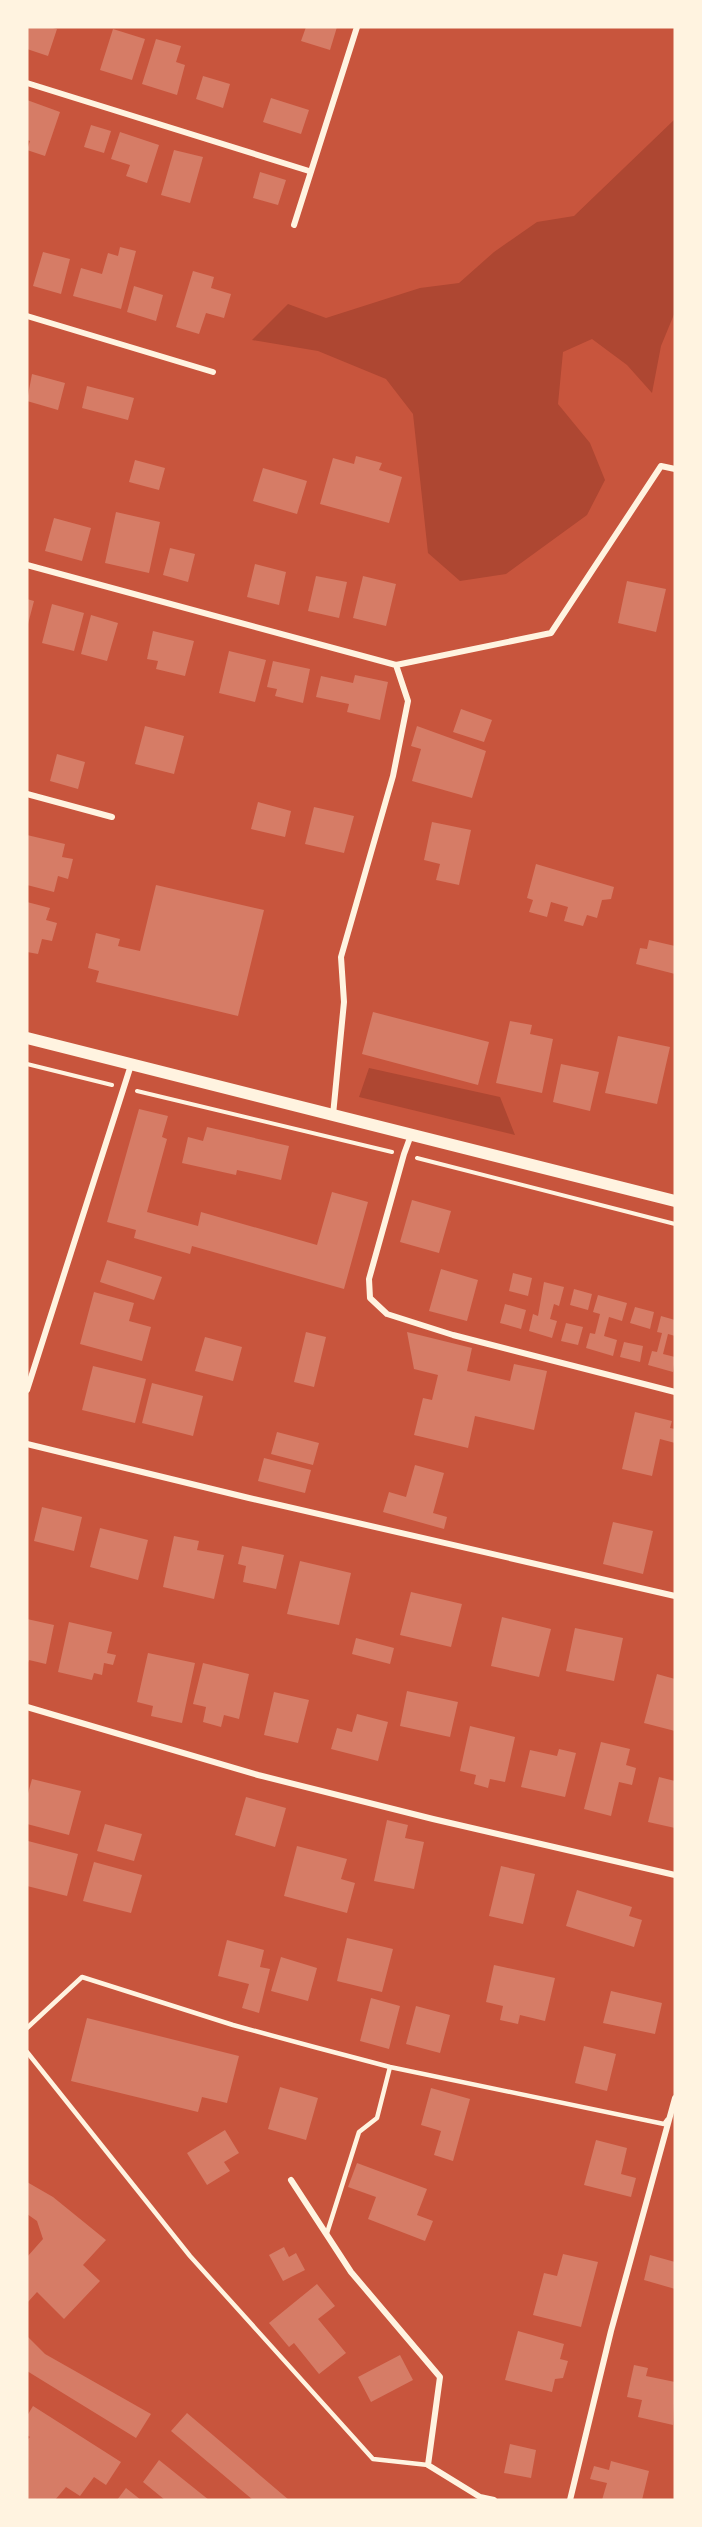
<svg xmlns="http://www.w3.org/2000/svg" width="702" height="2527" viewBox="0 0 702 2527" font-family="'Exo 2',sans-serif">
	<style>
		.green { fill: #ae4732 }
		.building { fill: #d67c66 }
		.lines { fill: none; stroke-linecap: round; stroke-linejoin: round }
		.path { stroke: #fff3e0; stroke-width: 4 }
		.service { stroke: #fff3e0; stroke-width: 4.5 }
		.minor { stroke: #fff3e0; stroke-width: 6 }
		.secondary { stroke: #fff3e0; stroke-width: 12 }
	</style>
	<rect width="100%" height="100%" fill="#c8553d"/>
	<!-- green -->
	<path class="green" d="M675,119v193l-14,34 -9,47 -25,-28 -35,-26 -29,13 -5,52 32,39 15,37 -18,35 -81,59 -46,7 -32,-28 -15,-139 -27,-35 -68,-28 -66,-11 36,-36 38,14 94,-30 39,-5 35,-31 43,-30 37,-6z
		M369,1068l131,29 15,38 -156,-38z"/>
	<!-- building -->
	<path class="building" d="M27,27h22l8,2 -9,27 -21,-7z
		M306,27h31l-7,23 -29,-9z
		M113,29l32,10 -13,41 -32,-10z
		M156,39l25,7 -5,16 9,3 -8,30 -35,-11z
		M203,76l27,8 -7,24 -27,-9z
		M271,98l38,12 -8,24 -38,-12z
		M27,100l33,12 -15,44 -18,-6 3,-9 -3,-1z
		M91,125l20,6 -7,22 -20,-6z
		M120,132l39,13 -12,38 -21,-7 4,-11 -19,-6z
		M174,150l29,7 -13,46 -29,-8z
		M260,172l26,8 -8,25 -25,-7z
		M120,247l16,4 -15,58 -48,-13 8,-28 21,6 6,-21 10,3z
		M43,252l27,7 -9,35 -28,-8z
		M193,271l21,6 -3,11 20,6 -7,24 -18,-5 -7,21 -23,-7z
		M134,286l29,9 -7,26 -29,-9z
		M32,374l33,9 -7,27 -31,-9z
		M87,386l47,12 -6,22 -46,-12z
		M356,456l26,7 -3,7 23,7 -13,46 -69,-19 13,-46 21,6z
		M135,460l30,8 -6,22 -30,-8z
		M263,468l44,13 -10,33 -44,-13z
		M116,512l44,10 -11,51 -44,-10z
		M54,518l37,10 -9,33 -37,-10z
		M170,548l25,6 -7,28 -25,-7z
		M255,564l31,8 -7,33 -32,-8z
		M316,576l31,6 -8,36 -31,-7z
		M363,576l33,8 -10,42 -33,-8z
		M627,581l39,8 -10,43 -38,-9z
		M27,599l7,2 -6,23h-1z
		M52,604l32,9 -10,38 -32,-8z
		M91,615l27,8 -11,38 -26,-7z
		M153,631l41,10 -9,35 -29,-7 2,-8 -11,-2z
		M229,651l37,9 -11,42 -36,-9z
		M273,661l37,8 -7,34 -28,-7 2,-7 -10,-2z
		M355,675l33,7 -8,38 -33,-8 2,-8 -33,-7 5,-21 32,7z
		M461,709l31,11 -8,22 -31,-10z
		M145,726l39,10 -10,38 -39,-10z
		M417,726l69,25 -14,47 -60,-17 9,-32 -10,-3z
		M57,754l28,8 -7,27 -28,-8z
		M258,802l33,9 -6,26 -34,-8z
		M314,807l40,9 -10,37 -39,-9z
		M432,822l39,8 -12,55 -23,-5 4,-16 -16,-4z
		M27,835l38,9 -3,13 11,2 -5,20 -10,-3 -4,16 -27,-7z
		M536,864l78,23 -3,12 -9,1 -5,18 -10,-3 -4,11 -19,-5 4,-14 -17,-5 -4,15 -18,-5 4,-12 -6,-2z
		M156,885l108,25 -26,106 -142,-34 3,-11 -11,-3 8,-35 24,6 -2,7 22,5z
		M27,902l23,6 -4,12 11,3 -5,18 -10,-2 -4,15 -11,-2z
		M649,940l26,6v28l-39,-10 4,-16 7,1z
		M373,1012l116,30 -11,43 -116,-31z
		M510,1021l22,4 -2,9 23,5 -11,54 -46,-10z
		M618,1036l52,11 -13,57 -52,-11z
		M561,1064l38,8 -9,39 -37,-9z
		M139,1109l29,7 -6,21 5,2 -20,73 51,14 3,-14 116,33 15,-53 36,10 -24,87 -152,-43 -2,8 -56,-16 2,-8 -29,-8z
		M207,1127l82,19 -8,34 -44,-10 -1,5 -54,-12 6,-26 15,4z
		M412,1200l39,11 -12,42 -39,-11z
		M107,1260l55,17 -8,23 -54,-18z
		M441,1269l37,11 -11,41 -38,-10z
		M513,1273l19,5 -4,18 -19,-5z
		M544,1282l20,5 -5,19 -5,-2 -4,15 7,2 -5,17 -23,-7 4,-17 5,2z
		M574,1289l18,5 -4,16 -18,-5z
		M94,1292l40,11 -5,18 22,6 -9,34 -62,-17z
		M598,1295l29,8 -5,18 -13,-4 -5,19 13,4 -4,16 -27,-8 4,-15 5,1 5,-20 -7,-2z
		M505,1304l21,6 -5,19 -21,-6z
		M635,1307l19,5 -4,17 -20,-6z
		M661,1316l14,4v16l-7,-2 -5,20 12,3 -2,15 -25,-7 4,-14 5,1 5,-19 -5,-1z
		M566,1323l17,4 -5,18 -17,-4z
		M306,1332l20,5 -12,50 -20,-5z
		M407,1332l65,16 -5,23 43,10 4,-17 33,7 -13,59 -59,-14 -7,32 -54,-13 9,-37 9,2 6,-25 -24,-6z
		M205,1337l37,10 -9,34 -38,-10z
		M624,1342l19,4 -3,16 -20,-5z
		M93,1366l53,13 -11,44 -53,-13z
		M152,1383l51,13 -10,40 -51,-13z
		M635,1412l37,9 -2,7 5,1v14l-15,-4 -8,37 -30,-7z
		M277,1432l42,11 -6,22 -42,-11z
		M264,1458l47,12 -6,23 -47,-12z
		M415,1465l29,8 -11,40 14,4 -3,12 -61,-17 6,-20 17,5z
		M42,1507l40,10 -8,34 -40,-10z
		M613,1522l40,9 -10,43 -40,-10z
		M100,1528l48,12 -10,40 -48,-13z
		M174,1536l25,5 -2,9 27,5 -10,44 -51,-12z
		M242,1546l42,9 -8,34 -33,-7 3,-16 -8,-2z
		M300,1561l51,12 -12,52 -52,-11z
		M411,1592l51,12 -11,43 -51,-12z
		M502,1617l49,12 -12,48 -48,-11z
		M27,1619l27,6 -8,39 -17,-4 -2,5z
		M69,1622l43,10 -5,21 9,2 -3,10 -9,-2 -2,12 -8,-2 -2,7 -34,-8z
		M575,1628l48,10 -9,43 -48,-10z
		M356,1638l38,10 -4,16 -38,-10z
		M148,1653l47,10 -13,60 -31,-7 2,-10 -16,-4z
		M203,1663l46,11 -10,45 -15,-4 -3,12 -18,-5 3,-15 -13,-3z
		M657,1674l18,5v52l-31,-8z
		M407,1691l51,11 -8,35 -50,-11z
		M274,1692l35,8 -11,43 -34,-8z
		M357,1714l31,8 -10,39 -47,-12 6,-21 15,4z
		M470,1726l45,11 -10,45 -15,-3 -2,9 -14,-4 2,-9 -16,-4z
		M601,1742l29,7 -4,16 10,3 -4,17 -13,-3 -8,34 -27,-7z
		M559,1749l17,4 -11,44 -44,-10 9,-37 27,6z
		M659,1777l16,4v47l-27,-6z
		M32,1779l49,12 -12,44 -42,-11v-27z
		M246,1797l40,11 -11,39 -40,-12z
		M387,1820l21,5 -3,13 19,4 -10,47 -40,-8z
		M105,1824l37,10 -8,27 -37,-10z
		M28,1841l50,13 -11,42 -40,-10z
		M297,1846l50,13 -6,20 14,4 -8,30 -63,-17z
		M94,1862l48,13 -11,38 -48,-12z
		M501,1866l34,8 -12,50 -34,-8z
		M577,1890l55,17 -3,9 13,4 -8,27 -68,-21z
		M347,1938l46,11 -11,43 -45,-11z
		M227,1940l37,10 -4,17 10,2 -11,44 -17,-5 7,-24 -31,-8z
		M281,1957l36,11 -9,33 -37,-10z
		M494,1965l61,13 -10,43 -25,-6 -2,9 -18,-4 3,-14 -17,-4z
		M611,1991l51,12 -7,31 -52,-11z
		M371,1998l29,8 -11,43 -29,-8z
		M416,2006l34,9 -10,38 -34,-9z
		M87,2018l152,38 -12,47 -25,-6 -4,15 -127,-31z
		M584,2046l32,8 -9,37 -32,-8z
		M280,2087l38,11 -12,42 -38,-11z
		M431,2088l39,11 -17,62 -19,-6 7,-24 -20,-6z
		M225,2130l14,23 -15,9 6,9 -23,14 -20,-32z
		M596,2140l31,8 -6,26 15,4 -5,19 -47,-12z
		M357,2163l70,26 -10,26 16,6 -8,20 -57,-22 8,-22 -28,-10z
		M27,2182l26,15 53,43 -23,25 17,16 -36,38 -27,-27 -10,11v-46l16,-18 -6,-18 -10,-7z
		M284,2247l5,10 7,-4 9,17 -22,11 -14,-26z
		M563,2254l35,8 -17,65 -48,-12 11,-42 13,3z
		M650,2255l25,7v27l-31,-9z
		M317,2284l18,22 -17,13 28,34 -27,21 -25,-31 -5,4 -20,-24z
		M518,2331l46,13 -4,15 8,2 -5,17 -8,1 -3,13 -47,-12z
		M27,2336l18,18 106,60 -15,24 -109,-67z
		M400,2355l13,25 -42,22 -13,-25z
		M634,2365l14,3 -2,8 29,6 -2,43 -35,-8 4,-17 -15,-3z
		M33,2406l88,56 -15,23 -12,-8 -14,19 -14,-9 -11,13h-28v-60l3,-3 -3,-2v-19z
		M187,2413l102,87h-36l-82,-69z
		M510,2444l26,6 -5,28 -27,-5z
		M159,2460l50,40h-44l-22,-18z
		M611,2461l38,10 -7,29h-40l5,-17 -17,-4 4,-13 15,4z
		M126,2488l15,12h-24z"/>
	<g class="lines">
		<!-- path -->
		<path class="path" d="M27,1064l85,21
			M137,1091l255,61
			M417,1158l258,66"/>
		<!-- service -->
		<path class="service" d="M27,2028l55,-51 151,48 85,23 72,19 274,57 3,-4
			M27,2052l163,204 183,203 55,6
			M327,2233l32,-101 18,-14 13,-51"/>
		<!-- minor -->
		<path class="minor" d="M27,83l282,88
			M294,225l63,-198
			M27,316l186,56
			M27,565l369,100 155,-32 110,-167 14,3
			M27,794l85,23
			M333,1115l11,-113 -3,-45 52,-181 15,-75 -12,-36
			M411,1135l-7,19 -35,125 1,19 17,16 66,21 222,57
			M27,1390l104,-325
			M27,1444l222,54 426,98
			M27,1707l231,68 175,44 242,56
			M291,2180l60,92 89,105 -12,88 52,32 14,3
			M570,2500l41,-169 64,-233"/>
		<!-- secondary -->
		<path class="secondary" d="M27,1038l648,163"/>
	</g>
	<!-- border -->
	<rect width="702" height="2527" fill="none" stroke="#fff3e0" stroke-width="57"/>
</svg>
